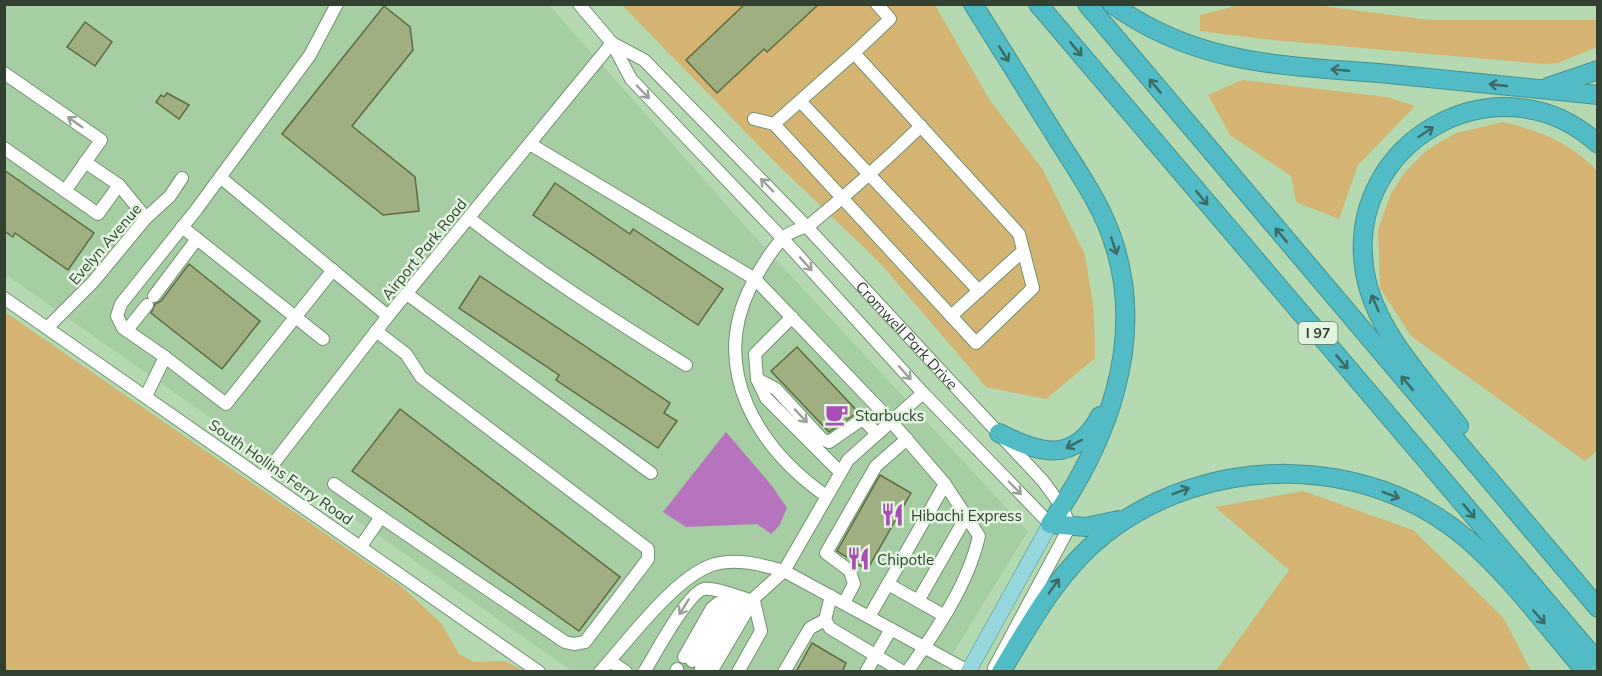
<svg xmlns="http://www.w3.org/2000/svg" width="1602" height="676" viewBox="0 0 1602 676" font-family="Mulish,sans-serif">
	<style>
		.built { fill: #a5cea2 }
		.green { fill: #d4b373 }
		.water { fill: #b673be }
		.building { fill: #a0af81; stroke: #5d6b3f; stroke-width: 1.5 }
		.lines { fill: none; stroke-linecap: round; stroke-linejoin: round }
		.minor-tunnel { stroke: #9bbb98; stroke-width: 12; stroke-dasharray: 12 6; stroke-linecap: butt }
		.minor-casing { stroke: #71936e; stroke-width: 14 }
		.major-casing { stroke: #469192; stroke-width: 16 }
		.highway-casing { stroke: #469192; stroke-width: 20 }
		.minor { stroke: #fff; stroke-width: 12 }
		.major { stroke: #97d7dd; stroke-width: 15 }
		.highway { stroke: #51bcc6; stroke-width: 18 }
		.oneway { stroke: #3c6b64 }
		.oneway2 { stroke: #98a098 }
		.labels { text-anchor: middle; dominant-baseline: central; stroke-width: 5; stroke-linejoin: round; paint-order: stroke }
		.shield { fill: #e2f5e1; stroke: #667665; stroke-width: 1.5 }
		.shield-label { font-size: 14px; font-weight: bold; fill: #314030 }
		.street-label { font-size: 15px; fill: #314030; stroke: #e2f5e1 }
		.poi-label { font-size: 15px; fill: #314030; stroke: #e2f5e1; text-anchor: start }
	</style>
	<rect width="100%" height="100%" fill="#b5dab2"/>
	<!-- built -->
	<path class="built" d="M5,5h544l205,231 274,295 -86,140h-370l-564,-395 -3,5z"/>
	<!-- green -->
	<path class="green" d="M1309,4l120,16h168v27l-39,16 -15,1 -281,-25 -62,-8v-16l39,-10z
		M622,5h313l54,94 54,71 42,85 9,56 1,47 -49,41 -60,-12 -105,-123 -111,-107z
		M1242,80l145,17 28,9 -57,59 -19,54 -43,-17 -5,-26 -61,-41 -22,-40z
		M1503,122c35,8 70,22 94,49l1,279 -13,11 -174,-125 -31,-48 -2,-58 13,-37 15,-22 21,-21 29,-17z
		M5,312l396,274 40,37 18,31 15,8 31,-1 19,10h-519z
		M1303,491l110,39 90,87 28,54h-315l73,-101 -74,-63z"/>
	<!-- water -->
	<path class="water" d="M726,432l46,54 15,22 -8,18 -8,8 -14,-10 -71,3 -23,-15z"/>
	<!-- building -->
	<path class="building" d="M745,4h74l-52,48 -3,-3 -47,44 -31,-33z
		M384,6l26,21 3,23 -61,76 63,51 4,34 -36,4 -101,-81z
		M85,22l27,20 -17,24 -28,-19z
		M167,93l22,12 -10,14 -23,-17 5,-7 3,2z
		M4,170l90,63 -26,37 -53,-37 -2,4 -9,-6z
		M555,183l75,51 3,-5 90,60 -25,36 -165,-110z
		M189,264l71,57 -38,48 -71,-56 4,-9 6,-3z
		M480,276l190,127 -6,10 13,8 -19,27 -102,-68 3,-5 -100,-67z
		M797,347l61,65 -29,20 -58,-61z
		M400,409l220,168 -41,54 -227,-160z
		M880,475l31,18 -44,77 -30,-19z
		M812,643l34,20 -4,9h-46z"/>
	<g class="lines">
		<!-- minor-tunnel -->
		<path class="minor-tunnel" d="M686,672l6,-11"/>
		<defs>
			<g id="minor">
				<path d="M579,4l33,39 19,36 152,160 140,154 127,131"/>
				<path id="s1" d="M612,43l32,17 163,167 236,254 19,26 8,19 -76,142"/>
				<path d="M854,53l36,-34 -13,-15"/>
				<path d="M4,73l97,67 -36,51"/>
				<path d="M800,101l179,190"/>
				<path d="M754,119l20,5 80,-71 165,181 14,54 -57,55 -202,-219"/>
				<path d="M530,144l225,135 135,141 55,64 34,52c-11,49 -43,95 -72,136"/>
				<path d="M4,148l94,66 21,-29"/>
				<path d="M85,162l34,23 27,33"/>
				<path d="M220,177l168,139"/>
				<path d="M469,218c69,54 143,101 217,147"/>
				<path d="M182,227l141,112"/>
				<path d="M407,294l244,179"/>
				<path d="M154,296l43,-57"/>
				<path d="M4,298l535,374"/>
				<path d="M951,316l72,-65"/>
				<path d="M792,317l-37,37 2,25 9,19 74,74"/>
				<path d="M48,327l45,-45 53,-64 24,-22 12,-18"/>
				<path d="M127,330l20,-25"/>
				<path d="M376,331l30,23 15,23 227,172v10l-63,83 -11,2 -9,-2 -184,-125"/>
				<path d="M165,357l61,47 107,-134"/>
				<path d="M757,379l19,10 46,50 7,3 32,-22 6,3 9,10"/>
				<path d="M146,396l19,-39 -42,-29 -6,-12 4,-12 75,-94 114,-155 27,-51"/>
				<path d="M263,477l125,-161 224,-273"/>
				<path d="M334,484l47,33 -20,29"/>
				<path d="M826,496c-69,-49 -117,-127 -75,-210 9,-17 19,-35 33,-49 8,-7 20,-8 28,-14 38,-31 74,-63 109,-97"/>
				<path d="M888,584l55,31"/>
				<path d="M831,596l-6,24 5,8 73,44"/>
				<path d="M918,601l48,-84"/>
				<path d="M844,603l10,-19 -4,-13 -24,-18 50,-87 31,-27"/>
				<path d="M869,617l76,-133"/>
				<path d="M684,657l28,-49 6,-5 26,-1"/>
				<path d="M610,661l16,11"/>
				<path d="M692,661l31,-50 12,-4"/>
				<path d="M701,668l28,-47 55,-50 64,-111 75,-67"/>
				<path d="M600,672c28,-31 74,-94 112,-107 23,-8 50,0 72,6l184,100"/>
				<path d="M644,672c11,-17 43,-79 60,-83 11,-2 37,9 50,12"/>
				<path d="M676,672l1,-3"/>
				<path d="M711,672l37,-63"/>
				<path d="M738,672l23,-41 -7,-30"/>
				<path d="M784,672l26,-44 15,-8"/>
				<path d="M866,672l25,-43"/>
			</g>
			<path id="major" d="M968,672l82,-148"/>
			<path id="highway" d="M973,4c29,47 58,92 87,139 21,33 44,66 55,104 30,98 -9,197 -65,277l36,3 33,-7
				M1038,4l560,658
				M1087,4l511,604
				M1112,4c87,63 175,61 277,70 70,7 139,14 209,21
				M1548,87l50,-17
				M1459,426c-35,-46 -84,-95 -94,-153 -23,-132 135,-219 233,-129
				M999,433c41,20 75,32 101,-17
				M1001,672c30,-50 57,-101 104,-138 103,-81 262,-81 362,5 44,38 81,89 119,133"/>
		</defs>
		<!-- minor casing -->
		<use href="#minor" class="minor-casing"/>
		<!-- major casing -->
		<use href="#major" class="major-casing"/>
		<!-- highway casing -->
		<use href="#highway" class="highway-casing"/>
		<!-- minor -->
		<use href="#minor" class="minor"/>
		<!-- major -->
		<use href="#major" class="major"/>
		<!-- highway -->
		<use href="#highway" class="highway"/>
	</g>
	<!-- one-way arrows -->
	<defs><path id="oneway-shaft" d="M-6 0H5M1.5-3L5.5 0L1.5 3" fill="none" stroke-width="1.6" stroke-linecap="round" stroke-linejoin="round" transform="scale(1.5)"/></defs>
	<g class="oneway">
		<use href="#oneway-shaft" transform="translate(1076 49) rotate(50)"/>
		<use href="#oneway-shaft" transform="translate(1004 54) rotate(58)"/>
		<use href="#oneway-shaft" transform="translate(1340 70) rotate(-175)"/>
		<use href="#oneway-shaft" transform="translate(1498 85) rotate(-174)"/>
		<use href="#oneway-shaft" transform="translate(1155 86) rotate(-130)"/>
		<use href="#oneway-shaft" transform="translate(1426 132) rotate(-34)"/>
		<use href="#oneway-shaft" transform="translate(1202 198) rotate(50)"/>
		<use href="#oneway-shaft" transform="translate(1281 235) rotate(-130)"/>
		<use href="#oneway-shaft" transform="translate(1114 246) rotate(72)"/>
		<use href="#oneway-shaft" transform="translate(1375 303) rotate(-113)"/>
		<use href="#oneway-shaft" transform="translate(1342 362) rotate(50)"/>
		<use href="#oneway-shaft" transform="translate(1407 383) rotate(-130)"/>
		<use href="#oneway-shaft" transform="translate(1074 444) rotate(153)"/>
		<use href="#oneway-shaft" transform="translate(1181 491) rotate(-21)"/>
		<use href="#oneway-shaft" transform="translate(1391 495) rotate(21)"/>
		<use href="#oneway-shaft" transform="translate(1469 511) rotate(50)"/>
		<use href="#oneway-shaft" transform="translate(1054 586) rotate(-55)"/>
		<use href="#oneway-shaft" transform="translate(1539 617) rotate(49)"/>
	</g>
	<g class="oneway2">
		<use href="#oneway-shaft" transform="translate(643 92) rotate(46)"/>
		<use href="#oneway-shaft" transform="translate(75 122) rotate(-145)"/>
		<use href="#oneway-shaft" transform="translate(767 185) rotate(-134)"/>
		<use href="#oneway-shaft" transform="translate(806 264) rotate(48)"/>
		<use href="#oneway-shaft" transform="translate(905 373) rotate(48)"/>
		<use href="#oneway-shaft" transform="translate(801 416) rotate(47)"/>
		<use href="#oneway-shaft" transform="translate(1015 488) rotate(46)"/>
		<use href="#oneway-shaft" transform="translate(684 607) rotate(122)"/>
	</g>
	<!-- icons -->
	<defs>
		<symbol id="cafe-bare" viewBox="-9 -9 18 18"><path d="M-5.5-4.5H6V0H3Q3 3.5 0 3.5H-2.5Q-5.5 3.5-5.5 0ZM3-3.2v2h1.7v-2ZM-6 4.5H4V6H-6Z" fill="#ab4db6" stroke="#e2f5e1" stroke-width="2.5" paint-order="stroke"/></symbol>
		<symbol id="restaurant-bare" viewBox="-9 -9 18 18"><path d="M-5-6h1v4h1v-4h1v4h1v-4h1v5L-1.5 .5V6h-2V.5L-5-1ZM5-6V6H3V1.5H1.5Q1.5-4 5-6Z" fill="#ab4db6" stroke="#e2f5e1" stroke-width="2.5" paint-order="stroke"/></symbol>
	</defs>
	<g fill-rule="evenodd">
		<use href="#cafe-bare" x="820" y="398" width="33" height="33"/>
		<use href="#restaurant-bare" x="876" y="498" width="33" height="33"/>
		<use href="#restaurant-bare" x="842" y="542" width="33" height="33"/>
	</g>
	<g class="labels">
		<!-- shield labels -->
		<rect class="shield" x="1298.5" y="322" width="39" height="22" rx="4.5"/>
		<g class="shield-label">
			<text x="1318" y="333">I 97</text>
		</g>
		<!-- street labels -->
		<g class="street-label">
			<text transform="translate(105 244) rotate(-49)">Evelyn Avenue</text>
			<text transform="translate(424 249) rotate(-51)">Airport Park Road</text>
			<text stroke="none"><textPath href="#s1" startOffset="417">Cromwell Park Drive</textPath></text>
			<text transform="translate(281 472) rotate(35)">South Hollins Ferry Road</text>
		</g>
		<!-- poi labels -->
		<g class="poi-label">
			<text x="855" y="415">Starbucks</text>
			<text x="911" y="515">Hibachi Express</text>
			<text x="877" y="559">Chipotle</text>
		</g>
	</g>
	<!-- border -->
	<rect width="1602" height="676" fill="none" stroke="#314030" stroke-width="12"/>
</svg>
